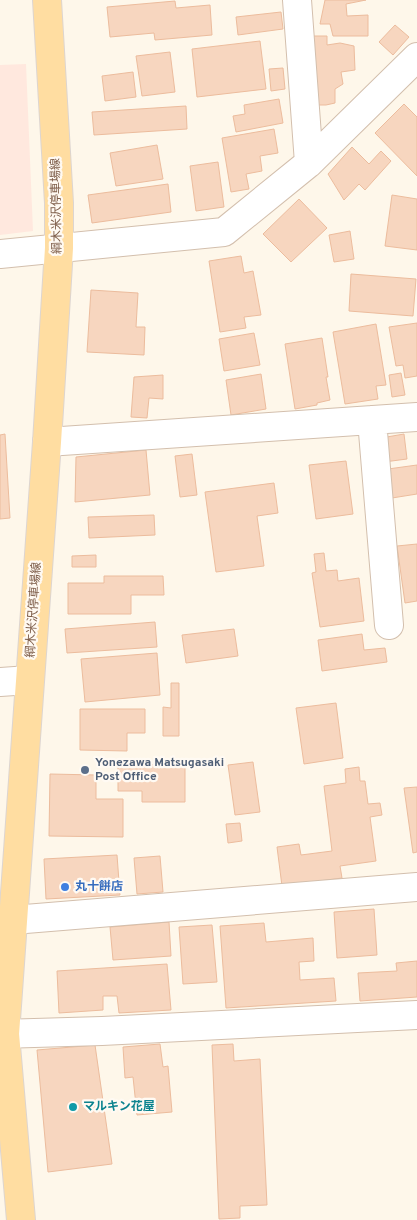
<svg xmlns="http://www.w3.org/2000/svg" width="417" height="1220" viewBox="0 0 417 1220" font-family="Overpass,'Noto Sans JP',sans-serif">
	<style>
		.commercial { fill: #ffe8de }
		.building { fill: #f7d6bf; stroke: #ecbc9d }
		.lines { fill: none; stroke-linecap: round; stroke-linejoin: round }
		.minor-casing { stroke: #d3bfad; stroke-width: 30 }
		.major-casing { stroke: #ddd5d0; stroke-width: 30 }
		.minor { stroke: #fff; stroke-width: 28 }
		.major { stroke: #ffdda1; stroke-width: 28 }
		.service-dot { fill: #5c6f8a; stroke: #fffaf3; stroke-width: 2 }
		.shop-dot { fill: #3f7fe0; stroke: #fffaf3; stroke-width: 2 }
		.culture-dot { fill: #0f9aa8; stroke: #fffaf3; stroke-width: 2 }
		.labels { text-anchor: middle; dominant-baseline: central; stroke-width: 4.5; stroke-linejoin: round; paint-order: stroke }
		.street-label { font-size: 12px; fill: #7e5d49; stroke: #fffaf3 }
		.service-label { font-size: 12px; font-weight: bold; fill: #4e5e75; stroke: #fffaf3; text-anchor: start }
		.shop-label { font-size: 12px; font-weight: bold; fill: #366cbe; stroke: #fffaf3; text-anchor: start }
		.culture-label { font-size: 12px; font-weight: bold; fill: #0d838f; stroke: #fffaf3; text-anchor: start }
	</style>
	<rect width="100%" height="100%" fill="#fef7ea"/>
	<!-- commercial -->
	<path class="commercial" d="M26,64l7,167 -33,4v-170z"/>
	<!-- building -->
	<path class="building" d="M325,0h41l-20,4 1,12 21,-1v21h-35l-3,-12h-10z
		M175,1l1,7 34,-3 2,30 -57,5 -1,-7 -44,4 -3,-30z
		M281,12l2,17 -45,6 -2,-18z
		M395,25l14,12 -16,18 -14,-13z
		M312,36h15v9l13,-2 14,3 1,24 -14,2 2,12 -8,5v14l-9,2h-14z
		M260,41l6,48 -69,8 -5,-48z
		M170,52l5,40 -33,4 -6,-40z
		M283,68l2,21 -14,2 -2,-22z
		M133,72l3,25 -31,4 -3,-25z
		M279,99l4,24 -47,9 -3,-16 12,-2 -1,-9z
		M404,104l13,13v59l-42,-43z
		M186,106l1,23 -93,6 -2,-23z
		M274,129l4,24 -18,3 2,15 -16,3 3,15 -18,3 -9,-54z
		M157,145l6,34 -47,7 -6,-33z
		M352,147l17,17 12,-13 10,10 -26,29 -6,-6 -15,16 -16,-26z
		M218,162l6,45 -28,4 -6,-45z
		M168,184l3,28 -79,11 -4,-28z
		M392,195l25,4v51l-32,-4z
		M299,199l28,29 -36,34 -28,-28z
		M350,231l4,28 -20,3 -5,-27z
		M241,256l3,17 9,-2 8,44 -17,2 2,11 -26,4 -11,-71z
		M351,274l65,5 -3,37 -64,-5z
		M91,290l47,3 -2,34h9l-1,28 -57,-3z
		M417,323v53l-12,2 -2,-13 -7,1 -7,-39z
		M376,324l10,61 -10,1 2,13 -33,5 -12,-72z
		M254,333l6,32 -36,6 -5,-32z
		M322,338l6,39h-2l4,23 -13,3v2l-22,4 -10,-65z
		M401,373l4,22 -13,2 -3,-22z
		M261,374l5,35 -35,6 -5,-35z
		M163,375v24l-14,-1 -2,20 -16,-1 3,-40z
		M5,434l5,84 -10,1v-84z
		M404,434l3,25 -23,3 -3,-24z
		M146,450l4,45 -75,7 1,-45z
		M192,454l5,41 -17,2 -5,-41z
		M346,461l7,53 -37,5 -7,-54z
		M417,465v29l-25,4 -4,-29z
		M274,483l4,30 -21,3 7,50 -48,6 -11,-80z
		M154,515l1,20 -66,3 -1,-21z
		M417,544v57l-12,2 -8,-57z
		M324,553l2,18 11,-1 1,11 21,-3 5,43 -44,6 -8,-54 4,-1 -2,-18z
		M96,555v12h-24v-11z
		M104,576h59l1,19h-33v19h-63v-31h36z
		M155,622l2,25 -90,6 -2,-24z
		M234,629l4,27 -52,7 -4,-28z
		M362,634l2,16 21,-2 2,14 -65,9 -4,-31z
		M157,653l3,42 -75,7 -4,-43z
		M171,683h8v53h-16v-29l8,1z
		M336,703l7,55 -39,6 -8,-56z
		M80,709h65v24h-18v18l-47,-1z
		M253,762l7,50 -25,3 -7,-50z
		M118,764l67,1v37h-43v-11h-24z
		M359,767l1,14h5l3,23 12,-1 2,12 -12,2 6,44 -36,5 2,12 -60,8 -5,-39 22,-3 2,11 31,-4 -8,-65 22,-3 -1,-14z
		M50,774l46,1v24h27v38l-74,-1z
		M417,787v65l-4,1 -9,-65z
		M240,823l2,18 -14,2 -2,-19z
		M117,855l3,40 -74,4 -2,-40z
		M160,856l3,36 -26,2 -3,-36z
		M374,909l3,46 -40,3 -3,-46z
		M169,922l2,34 -58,4 -3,-33z
		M264,923l2,19 47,-4 1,23 -15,1 1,18 34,-2 2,23 -110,7 -6,-82z
		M212,925l5,57 -34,2 -4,-57z
		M417,961v36l-57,4 -2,-28 39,-2 -1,-8z
		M167,964l4,46 -52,3 -2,-17h-14v14l-44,3 -2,-42z
		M160,1044l3,23 5,-1 4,46 -35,3 -4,-38 -8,1 -2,-31z
		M233,1044l1,17 26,-2 7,146 -27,1v12l-21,1 -7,-174z
		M95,1045l17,119 -64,8 -11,-122z"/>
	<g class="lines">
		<defs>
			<path id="minor" d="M297,0l12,163
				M0,254l224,-22 85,-69 108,-106
				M372,420l17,205
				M47,442l370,-25
				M0,682l29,-2
				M13,920l404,-33
				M0,1034l102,-3 315,-16"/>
			<path id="major" d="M21,1220l-16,-186 42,-592 12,-194v-45l-12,-203"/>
		</defs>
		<!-- minor casing -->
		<use href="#minor" class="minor-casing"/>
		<!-- major casing -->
		<use href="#major" class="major-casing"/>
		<!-- minor -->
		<use href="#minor" class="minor"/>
		<!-- major -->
		<use href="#major" class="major"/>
	</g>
	<!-- markers -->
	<circle class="service-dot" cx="85" cy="770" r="5"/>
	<circle class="shop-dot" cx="65" cy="887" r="5"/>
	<circle class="culture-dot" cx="73" cy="1107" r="5"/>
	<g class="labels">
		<!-- street labels -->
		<g class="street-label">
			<text transform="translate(57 206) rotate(-91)">綱木米沢停車場線</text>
			<text transform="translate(34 610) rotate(-86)">綱木米沢停車場線</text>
		</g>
		<!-- service labels -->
		<g class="service-label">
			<text x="95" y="763">Yonezawa Matsugasaki<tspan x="95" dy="14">Post Office</tspan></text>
		</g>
		<!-- shop labels -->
		<g class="shop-label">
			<text x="75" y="887">丸十餅店</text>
		</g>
		<!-- culture labels -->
		<g class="culture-label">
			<text x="83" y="1107">マルキン花屋</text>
		</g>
	</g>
</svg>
